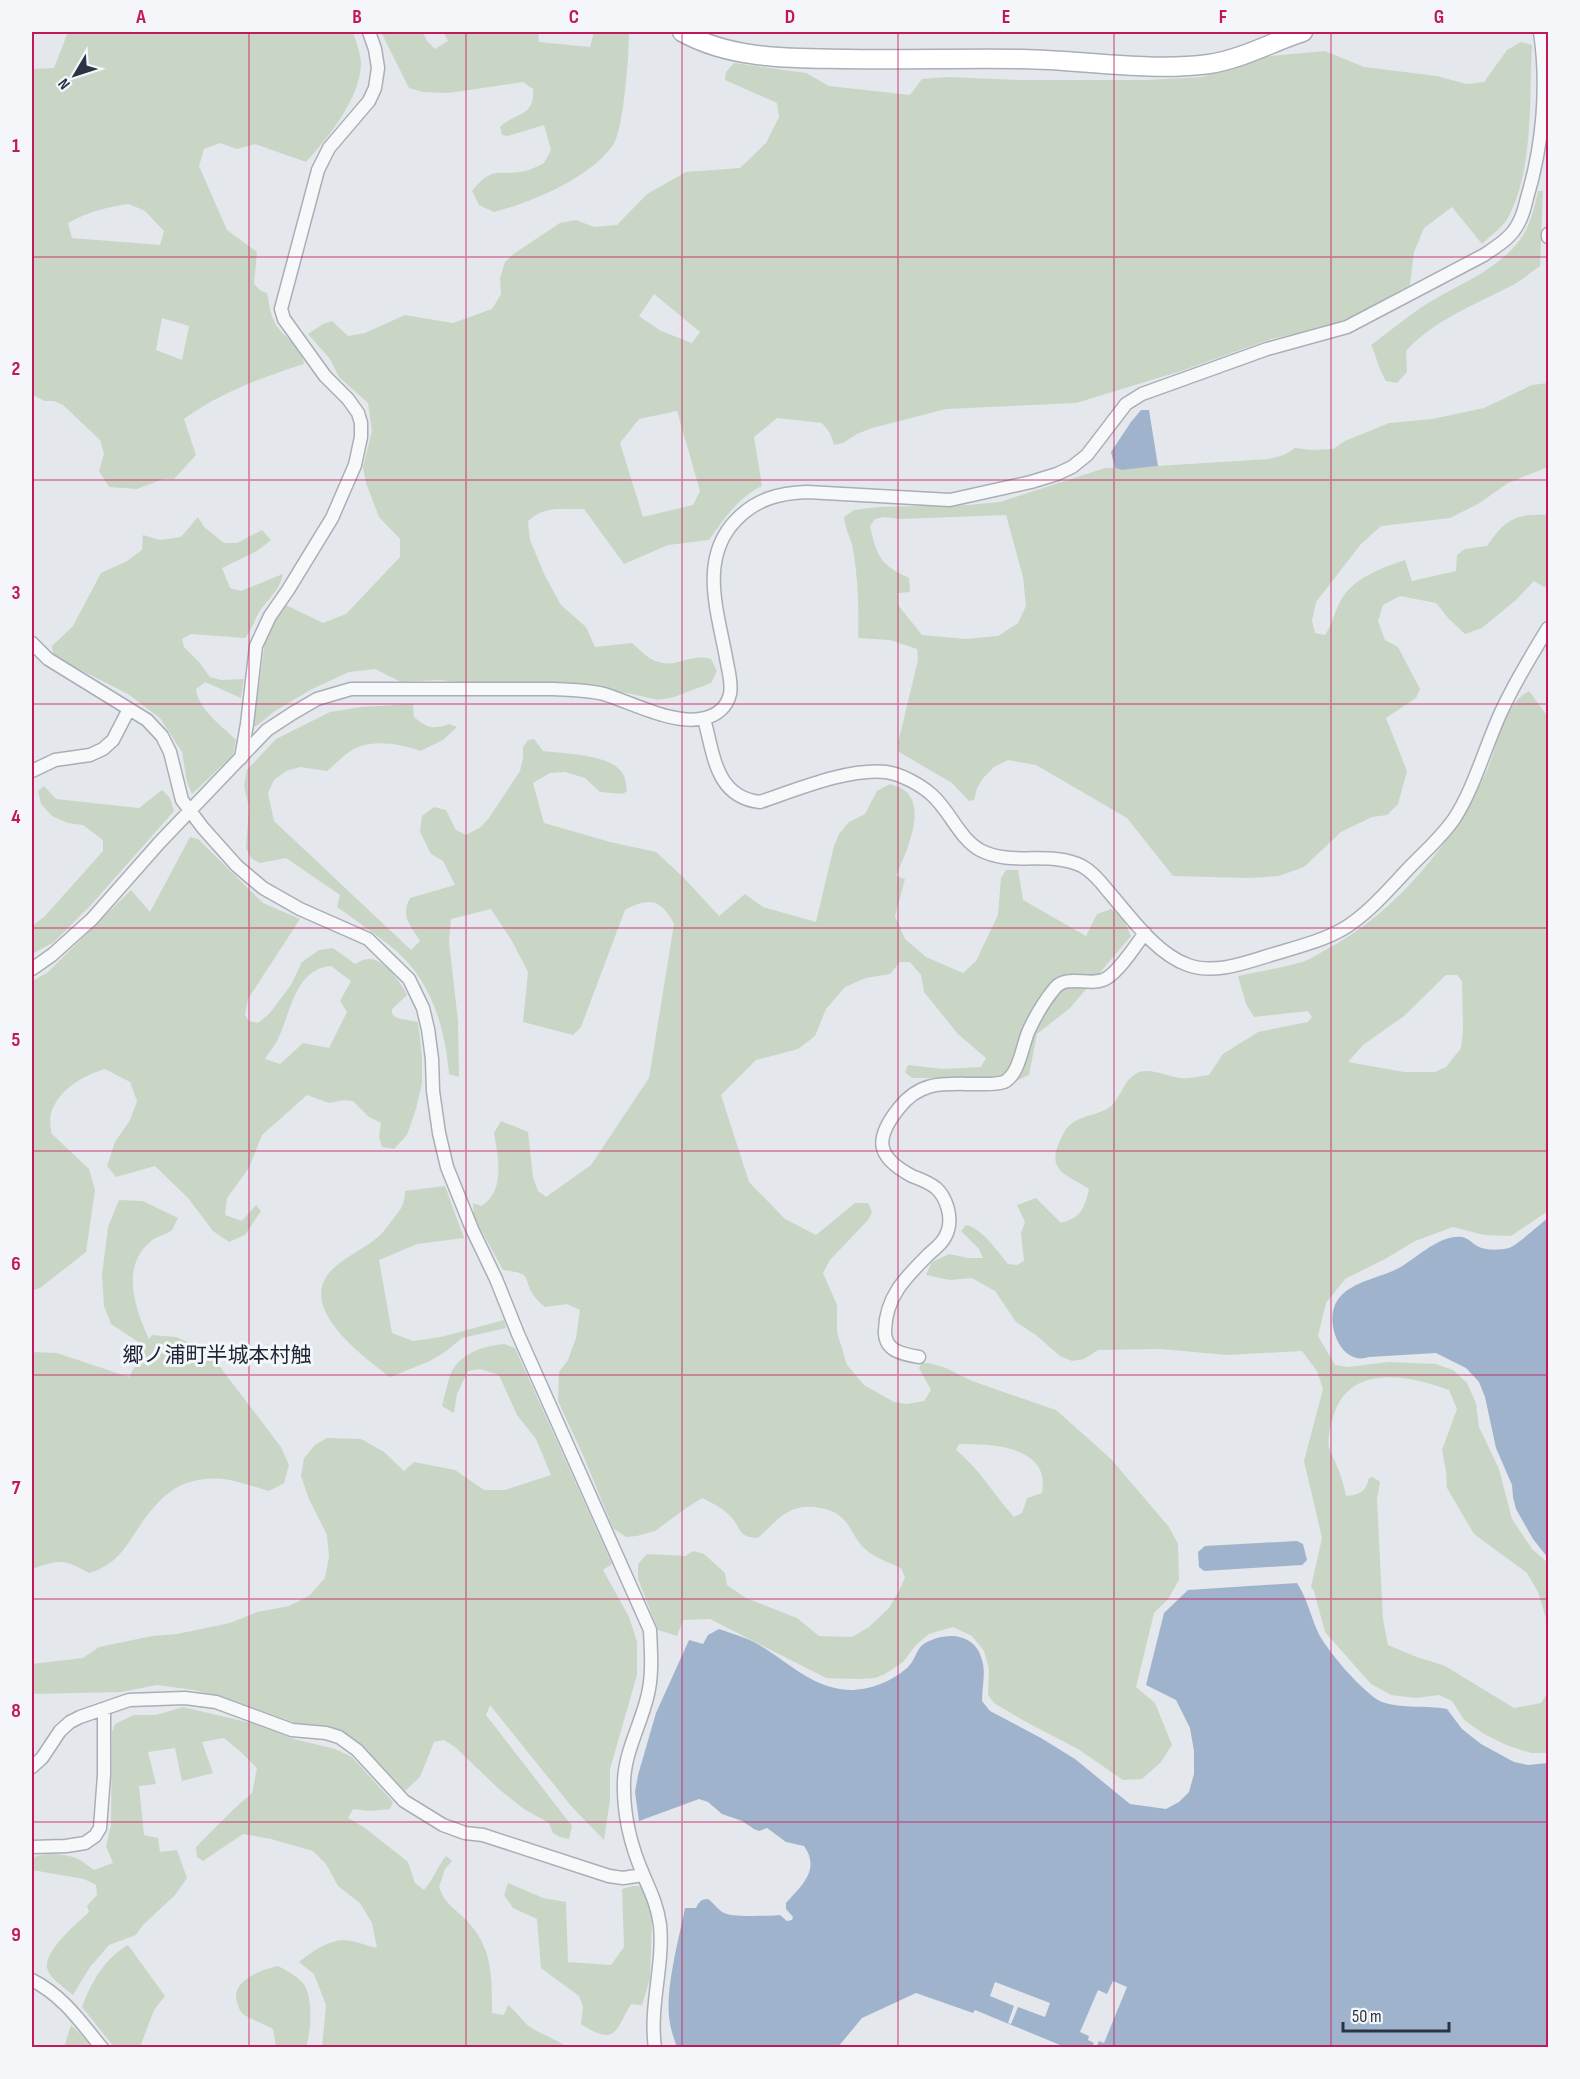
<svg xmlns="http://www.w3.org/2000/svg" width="1580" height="2079" viewBox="0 0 1580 2079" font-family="'Sofia Sans Condensed','Noto Sans JP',sans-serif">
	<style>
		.green { fill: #c9d6c5; fill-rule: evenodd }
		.water { fill: #9fb4cc }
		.pier { fill: #e4e7ec }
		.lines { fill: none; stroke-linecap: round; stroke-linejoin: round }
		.street-casing { stroke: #a9aeb7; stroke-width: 15 }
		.secondary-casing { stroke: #a9aeb7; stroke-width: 21 }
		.street { stroke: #f7f8fa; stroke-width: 12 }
		.secondary { stroke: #fff; stroke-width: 18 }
		.grid { fill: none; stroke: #c2185b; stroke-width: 1.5; stroke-opacity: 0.55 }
		.labels { text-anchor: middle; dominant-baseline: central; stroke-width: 6; stroke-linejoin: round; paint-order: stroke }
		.quarter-label { font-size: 21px; fill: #1d2536; stroke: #f4f6f9 }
		.neatline { fill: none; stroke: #c2185b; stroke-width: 2 }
		.grid-label { font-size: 20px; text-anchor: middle; font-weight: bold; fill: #c2185b }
	</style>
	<rect width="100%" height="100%" fill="#e4e7ec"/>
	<!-- green -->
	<path class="green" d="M68,32h285c3,10 8,22 8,32 -1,34 -32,73 -55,98l-51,-18 -18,5 -17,-6 -16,6 -5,17 28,64 30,22 -3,32 7,7 6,2c2,9 3,20 7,28 7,17 27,20 30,43 -41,13 -85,29 -120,55l12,36 -22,24h-11l-26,10 -28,-2 -10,-16 5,-17 -4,-14 -37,-35 -9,-4h-10l-12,-7v-325l22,-1zM129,204l16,7 19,20 -4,14 -88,-7 -4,-15c20,-11 38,-16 61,-19zM162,318l27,8 -7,34 -26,-10z
		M381,32h42l4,9 8,8 13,-8 -5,-9h95l1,10 51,5 4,-15h35c0,21 -5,98 -16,113 -24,34 -81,57 -119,67l-15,-7 -7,-14c22,-27 27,-14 53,-20 6,-1 13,-5 19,-8l7,-13 -7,-25 -36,11 -6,-1 -2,-8c15,-15 35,-9 33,-38l-10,-7 -75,11 -25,-1 -14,-4z
		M1521,42l11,3c-3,55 2,124 -24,173 -5,9 -18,18 -26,26l-30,-37 -28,21 -10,24 -4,33 -47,27 -42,17 -50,10 -90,32 -105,32 -130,6 -74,19 -15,6 -14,9 -9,2 -4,-12 -8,-10 -45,-5 -23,19 8,49c-24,11 -38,33 -53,54l-41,5 -44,19 -40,-55c-22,1 -39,-4 -56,12l2,19 15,36 16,29 25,22 9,20 37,-4c8,7 17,17 27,19 19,6 31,-9 52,-3l6,12 -6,12 -37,14 -16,3 -31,-7 -49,-8 -109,-1 -29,-4 -39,2 -26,-13 -26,3 -37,17 -37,22 -20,16 -4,-3 5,-17 10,-73 20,-29 37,18 23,-9 54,-57v-18l-21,-22 -13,-34 -3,-16 9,-36 -4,-28 -29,-26 -9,-18 -22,-25 15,-10 9,-3 16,15 17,-3 40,-18 48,8 39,-14 9,-15 -1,-16 5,-16 10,-9 45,-30 16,-3 18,7 23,-2 30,-31 39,-22 54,-4 26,-25 13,-26 -2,-14 -52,-23 1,-8 8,-9 72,10 23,13 81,9 12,-16 27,-2 69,3h128l56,-3 67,-21 56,-5 39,16 73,9 29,8 18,-2 23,-32zM654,294l46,38 -8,11 -31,-12 -22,-15zM677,411l23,80 -7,14 -50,12 -23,-74 19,-24z
		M1538,191h5l-3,75c-9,6 -18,14 -27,19 -37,19 -79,35 -107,66l1,21 -10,11 -11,-2c-7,-11 -9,-23 -15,-36 21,-15 41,-33 64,-46 36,-21 82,-38 96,-81 3,-9 5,-18 7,-27z
		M1548,383v84l-40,16 -30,21 -28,14 -69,8 -20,18 -45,58 -4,19 3,12 10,2c8,-12 8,-19 14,-31 11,-25 42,-36 66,-44l7,21 44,-10 1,-16 8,-6 22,-3c19,-28 28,-32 61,-31v70l-4,2 -10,-6 -17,18 -35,29 -17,6 -16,-15 -13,-16 -36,-7 -17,9 -5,16 7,19 13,7 22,42 -4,9 -30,20 21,53 -9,33 -11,11 -15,2 -31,15 -37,35 -25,9 -31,2 -75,-2 -46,-58 -91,-53 -28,-5 -14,7 -10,10 -7,11 -3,12 -5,1 -17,-18 -53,-31 -1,-9 20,-83 -1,-11 -27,-9 -32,-2c1,-30 0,-59 -5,-89 -2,-11 -8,-20 -9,-32l10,-7 24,-3 90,-2 32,-3 105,-34h10l7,2 36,-4 111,-7 15,-4 11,-7 17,2 21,-1 12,-8 44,-18 43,-4 52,-11 48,-23zM1006,515l17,62 3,29 -8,17 -20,13 -33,3 -43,-4 -24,-30v-12l12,-1 -1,-14c-29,-13 -32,-22 -39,-52l5,-7 9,-2 16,2z
		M198,517l6,10 20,16h13l25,-13 9,10 -14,11 -35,17 8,20 11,3 42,-17c-3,16 -15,25 -24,38 -5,9 -7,18 -14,26l-54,-4 -9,5 2,8 15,15 11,15 11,3 23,-1 -3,19 -36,-16 -9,7c2,20 26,37 40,51l-3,15 -41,39 -5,-12 -5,-30 -22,-34 -32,-24 -75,-38 -1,-10 21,-20 28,-53 26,-12 15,-11 1,-15 17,5 21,-3z
		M1529,691l19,26v494l-37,25 -27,-1 -31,-8 -38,14 -30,18 -40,20 -19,24 -8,33 17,29 13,2 41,-5 47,2 17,6 14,13 9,20 3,24 20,42 13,50 20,30 16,14v62l-10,-33 -11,-19 -53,-39 -27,-46 -1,-17 -4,-21 15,-41 -8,-19c-37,-14 -96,-27 -114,21 -4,11 -8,26 -6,37 2,7 7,14 9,21 4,9 6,18 8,27 13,-1 20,-4 23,-18l4,-1 7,5 -3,18 6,119 5,26 26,11 31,10 69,42 27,-5 7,-11v60l-2,1h-15l-25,-8 -22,-11 -20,-14 -12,-19 -13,-6 -23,3 -25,-3 -20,-11 -46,-52 -11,-41 -3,-4 11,-49 -18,-77 19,-72 -6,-18 -15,-20 -74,4 -68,-6 -62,1 -14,9 -12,2 -12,-5 -24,-21 -20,-13 -21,-31 -23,-13 -22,2 -24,-5 6,-13 17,-8 19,4h15l-4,-9 -18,-18 5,-6c16,3 32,27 42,39l9,1 7,-4 -3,-28 4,-11 -8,-17 19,-7 25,25c20,-6 23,-13 28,-34 -19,-13 -43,-17 -30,-46 3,-7 6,-14 12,-19 11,-9 28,-9 39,-17 12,-9 14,-33 34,-36 12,-1 26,6 37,7 9,1 19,-2 28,-3l14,-21 35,-22 50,-10 4,-5 -4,-6 -54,6 -8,-13 -8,-28c21,-5 46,-8 67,-15 8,-3 16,-9 24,-13 69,-37 126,-109 158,-178 12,-27 14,-63 42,-79zM1446,975h11l5,6 1,50 -2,17 -15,19 -11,5h-31l-56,-10 15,-17 41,-29z
		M413,704l1,13c13,11 19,13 35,7l8,3 -14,13 -23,11c-20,-7 -41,-11 -62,-4 -11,4 -22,17 -31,24l-27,-4 -14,4 -12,9 -6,13 6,28 137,129 9,-9c-10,-17 -20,-24 -10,-43l45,-13 -12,-24 -12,-7 -11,-22 2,-16 12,-9 12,3 10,20 10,5 15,-8 8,-9 31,-47 3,-13v-11l5,-7 6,-1 9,12c22,3 72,3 81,25 2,5 2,10 3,15l-4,3 -23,-2 -15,-14 -20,-6 -15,1 -17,10 11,40 66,19 46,10 28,26 35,38 26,-22 18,13 53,15 18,-76 5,-12 10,-12 16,-8 12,-23 13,-7c4,2 10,3 14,6 24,17 1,65 -8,86l9,3 -10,37 10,23 21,18 37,16 13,-12 22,-46 3,-37 5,-8h12l5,30 63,36 11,-22 14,-5 11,7 9,20 -61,72 -33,26 -8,41 -15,7 -10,-7 -14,3h-78l-7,-6 3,-7 35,4 38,-2 5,-9 -28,-24 -34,-42 -3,-17 -11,-13h-10l-10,12 -24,4 -21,9 -19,22 -11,27 -17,13 -42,11 -35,35 28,87 36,37 31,16 39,-32h13l4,9 -4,8 -38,40 -7,13 14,32v27l10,33 17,20 30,17 13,2 17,-3 7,-11 -12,-22 3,-5h7l17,5 26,13 84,29 55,49 58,68 9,17 1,36 -11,19 -14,14 -18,74 19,16 17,42 -11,17 -19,17 -19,1 -45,-31 -52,-27 -32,-19 -6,-8 1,-26 -5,-18 -12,-15 -19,-9 -24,7 -13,11 -13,17 -18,12 -10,4 -16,1 -33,-1 -116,-59 -27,1 -6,16 -19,-6 -20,-51v-15l9,-10 38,2 8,-5 11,3 21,19 2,12 19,13 51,20 22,18 33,1 17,-10 20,-19 11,-19 5,-12 -4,-9c-13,-6 -27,-10 -37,-20 -9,-8 -13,-22 -22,-30 -6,-6 -13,-8 -21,-10 -32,-6 -41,10 -63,30 -20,-1 -16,-8 -26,-20 -8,-9 -19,-15 -30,-20l-17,11 -30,22 -18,5 -11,1 -13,-9 -30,-73 -25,-54 1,-29 9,-12 8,-22 4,-28 -13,-6 -22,3c-4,-3 -8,-7 -11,-11 -13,-21 0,-22 -31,-26l-29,-53 -1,-14 8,3c25,-15 17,-49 13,-73l7,-12 27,11 5,45 5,14 8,6 45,-32 58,-87 25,-154c-13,-25 -25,-27 -49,-14l-44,117 -8,8 -50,-13 5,-50 -16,-31 -21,-32 -40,10 -2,23 9,79 1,56 -10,-3c-4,-47 -18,-94 -55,-125 -18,-15 -38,-28 -57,-42l3,-12 -54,-37 -26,5 -8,-4 -6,-11 3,-41 -5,-21 3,-16 29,-31 54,-27 31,-5zM959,1444c34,0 92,2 83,49l-15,5 -5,15 -8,4c-20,-22 -35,-49 -58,-67z
		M44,786l12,13 83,9 23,-18 8,8 4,13 -83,94 -37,37 -22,12v-28l13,-10 58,-65v-11l-20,-15 -15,-2 -16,-7 -11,-12 -3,-13z
		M190,837l8,2 65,64 37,16 -52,80 -3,16 4,6 9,2 11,-9 22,-29 11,-23 17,-12 14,-2 22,16c4,-2 9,-5 14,-5 14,-1 33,24 38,36l-15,14v5l5,4 21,4 4,33v28l-6,26 -9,26 -13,14 -12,-2 -3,-10 2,-14 -12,-6 -16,-16 -9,-1 -15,3 -22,-8 -45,40 -13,33 -22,30 -2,17 17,6 14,-16 5,6 -16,24 -16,7 -16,-11 -25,-33 -33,-32 -39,11 -9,-11 8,-24 15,-22 7,-19 -7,-19 -25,-13c-21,6 -48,21 -54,45 -2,5 0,13 0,19l38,36 6,21 -9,62 -46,36 -8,3v-310l15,-8 84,-83 19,22zM331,966l20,15 -11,20 7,11 -18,36 -26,-5 -23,21 -15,-5c4,-7 10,-13 13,-20 13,-27 17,-70 53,-73z
		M445,1186l19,52 -47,6 -38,16 13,73 21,8 28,-4 63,-17 2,8 -44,10 -17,14 -15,9 -40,16c-27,-21 -100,-73 -54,-111 13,-11 29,-18 42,-29 6,-5 10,-12 15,-18 8,-10 12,-15 12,-28z
		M119,1200l24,1 35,17c-2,3 -4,9 -6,12 -6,5 -15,6 -21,11 -31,26 -16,67 -2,98l3,-4 24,2 20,9 21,17 64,84 8,18 -5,18 -15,8c-15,-4 -30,-10 -45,-12 -48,-4 -67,21 -91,57 -12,19 -23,31 -44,37 -26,-15 -31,-13 -57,-4v-143l1,-3h-1v-71l25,1 72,24 17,-30 -35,-23 -7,-18 -2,-31 6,-48z
		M504,1344l11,4 97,216 -9,6 26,47 8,25v33l-27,94v31l-6,40 -32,-33 -82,-102 -4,10 86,111 -3,13 -9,-2 -7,-4 -4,-10 -25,-14 -24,-19 -45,-43 -11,-7 -10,2 -14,35 -15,14 -43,-46 -26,-16 -29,-2 -75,-27 -38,-10 -37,-5 -36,7 -89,2v-30l51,-6 16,-11 53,-11 25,-2 53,-11 27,-11 32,-6 20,-10 16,-18 4,-21 -2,-22 -18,-36 -8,-23 3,-18 11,-13 12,-7 34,1 23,13 20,19 10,-9 41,8 29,20h21l46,-15 -15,-36 -19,-24 -18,-40 -19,-6 -12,2 -11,23 -3,19 -12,-7c3,-10 5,-23 9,-33 10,-20 32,-27 53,-29z
		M183,1707l68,16 43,16 41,10 17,8 41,45 -3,7 -20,2 -17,-2 -5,9 17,10 43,34 7,21 9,7c9,-10 13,-23 22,-34l6,5 -7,8 -6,18c7,19 15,20 29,35 25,27 24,56 24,91l12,2 4,-10c9,7 16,19 25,24 9,5 26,12 34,18h-245l4,-42 -12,-31 -15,-12c12,-10 28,-21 44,-22 10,0 24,6 34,8l-5,-25 -12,-20 -22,-17 -12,-22 -13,-13 -42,-12 -28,-5 -40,27 -6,-4 -1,-10 39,-39 17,-15 5,-25 -15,-15 -18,-15 -22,4 11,31 -31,8 -7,-33 -27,4 8,32 -17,2 5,49 14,3 2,14 17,-2 10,28 -12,17 -32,30 -7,10 -27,10 -19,22 -17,28c-8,-7 -23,-16 -26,-27 -3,-17 30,-45 42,-56l-2,-6 10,-11 -1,-10 -12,-6 -52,-9v-11c8,-8 36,-5 46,0 6,3 11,8 16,11l19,-7 -7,-17 5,-21 1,-93 3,-8 19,-9h22z
		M508,1883l35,15 23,4 2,60 43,3 13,-18 -2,-58 10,-3h10l8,15 2,21 -2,56 -8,27 -11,-1c-16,27 -15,43 -50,20l2,-17 -4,-11 -38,-28 -4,-49 -24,-11 -9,-13z
		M128,1945l37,51 -11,14 -14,37h-26l-32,-40c10,-26 22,-48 46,-62z
		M278,1966c10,5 21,11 27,20 8,15 6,46 1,61h-30l-3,-18c-9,-5 -21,-9 -30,-15 -3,-2 -5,-8 -6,-12 -7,-22 26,-33 41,-36z
		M71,2025l23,22h-30z"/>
	<!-- water -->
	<path class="water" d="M1141,410h8l9,56 -36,4 -7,-2 -4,-16 20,-30z
		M1548,1218v340l-15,-19 -17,-30 -3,-12 -1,-12 -16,-37 -11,-51 -6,-15 -13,-14 -30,-15 -67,4c-29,10 -45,-36 -32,-56 12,-19 42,-23 60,-32 18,-9 42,-35 65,-32 6,1 10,6 15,9 9,5 22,4 32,2 7,-2 31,-24 39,-30z
		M1297,1541l6,3 4,16 -5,5 -98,6 -5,-4 -1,-15 7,-6z
		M1297,1583c10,15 13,31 20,47 7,18 48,65 65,72 21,7 44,3 65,7l15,20 19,15 33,18 14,3 20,-2v284h-483l-90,-37 -2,3 -57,-20 -54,25 -24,29h-161c-4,-10 -7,-20 -8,-31 -3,-30 10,-78 16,-108h11c3,-6 5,-9 12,-9 6,4 11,13 19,15 8,3 43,2 53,1l7,6 5,-1 1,-3 -7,-8v-6c15,-17 35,-33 18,-57l-18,-4 -19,-14 -8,3 -5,-2 -12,-8 -20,-7 -14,-12 -9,-3 -60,22 -4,-29 3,-17 18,-62 33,-73 14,4 5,-9 11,-6c14,5 30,9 42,17 29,18 53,43 89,44 20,0 43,-9 58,-23 8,-7 8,-20 19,-25 21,-11 49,-8 55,18 4,12 0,28 0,41l8,10 51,27 34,21 55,45 36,5 13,-7 10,-10 5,-18v-23l-4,-23 -14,-28 -30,-15 18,-72 24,-23z"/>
	<!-- pier -->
	<path class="pier" d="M1113,1981l14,6 -23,56 -5,-2 -3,6h-4l2,-4 -6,-3 1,-4 -9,-4 18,-42 9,4z
		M995,1982l55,21 -5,14 -27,-10 -7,17 -3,-1 6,-17 -24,-10z"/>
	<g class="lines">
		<defs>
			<path id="street" d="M1548,234v3
				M32,643l16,16 99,61 15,16 8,16 12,48 21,28 34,38 26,22 37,21 68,30 41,40 14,29 5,21 4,30 1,32 6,42 8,34 25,62 24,50 22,55 132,296c1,23 3,46 -3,68 -7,28 -22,54 -23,83 -1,33 6,63 19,93 8,19 14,30 17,51 4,41 -11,81 -5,123
				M704,719c10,35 11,78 56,83 36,-12 87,-34 126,-30 15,2 35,13 46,23 18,16 27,43 48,55 32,17 70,0 102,16 11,6 19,16 26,25 21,24 48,63 80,74 28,10 59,-3 86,-11 23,-7 48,-13 69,-25 25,-15 45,-39 65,-60 15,-16 33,-31 46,-50 20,-30 32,-75 48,-109 13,-28 30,-56 46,-82
				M241,758l6,-34 9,-78 14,-30 18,-26 44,-72 23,-53 6,-28v-14l-3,-10 -10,-14 -23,-23 -41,-57 -3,-10 37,-139 11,-22 40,-47 6,-13 3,-20 -3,-19 -6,-17
				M32,771l23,-11 35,-5 13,-6 10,-9 16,-31
				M32,969l20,-14 40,-36 68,-77 107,-112 26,-17 24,-14 34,-10h203c17,1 34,1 50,5 29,9 71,32 101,24 12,-3 22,-11 25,-24 2,-10 -1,-21 -3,-31 -8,-48 -30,-104 10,-144 20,-20 42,-26 70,-27l143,8 81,-18 26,-8 15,-7 15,-12 39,-51 16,-10 125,-45 80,-22 137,-72c13,-9 27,-17 34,-31 5,-8 7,-18 9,-26 16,-53 21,-112 13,-166
				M919,1357c-17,-3 -35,-6 -34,-27 1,-34 21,-53 44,-76 8,-7 16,-13 19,-24 4,-13 -1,-32 -12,-42 -6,-5 -16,-9 -24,-12 -36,-19 -38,-37 -13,-68 22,-28 45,-24 78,-24 8,0 18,1 27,-2 16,-8 18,-37 25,-52 7,-15 16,-30 26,-42 12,-15 36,0 52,-10 13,-8 28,-32 38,-45
				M32,1767l10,-9 18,-27 10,-9 10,-5 49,-17 56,-2 31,4 76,28 34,3 13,4 18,13 47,51 39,24 22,8 18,2 126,41 14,2 20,-3
				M32,1847l34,-1 19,-3 10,-7 5,-8 4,-53v-66
				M32,1980c31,16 48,41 70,68"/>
			<path id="secondary" d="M682,32c50,28 109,26 164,27 59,1 118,-1 177,0 60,1 126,13 186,5 33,-5 63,-22 94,-32"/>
		</defs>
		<!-- street casing -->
		<use href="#street" class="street-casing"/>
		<!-- secondary casing -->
		<use href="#secondary" class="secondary-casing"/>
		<!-- street -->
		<use href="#street" class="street"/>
		<!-- secondary -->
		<use href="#secondary" class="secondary"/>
	</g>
	<!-- grid -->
	<path class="grid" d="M249,32v2016M466,32v2016M682,32v2016M898,32v2016M1114,32v2016M1331,32v2016M32,257h1516M32,480h1516M32,704h1516M32,928h1516M32,1151h1516M32,1375h1516M32,1599h1516M32,1822h1516"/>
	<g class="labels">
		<!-- quarter labels -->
		<g class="quarter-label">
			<text x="217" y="1355">郷ノ浦町半城本村触</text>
		</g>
	</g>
	<!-- border -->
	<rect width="1580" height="2079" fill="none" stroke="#f4f6f9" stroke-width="66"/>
	<!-- north arrow -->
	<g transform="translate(75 75) rotate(231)" stroke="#f4f6f9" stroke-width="4.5" paint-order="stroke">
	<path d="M0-4.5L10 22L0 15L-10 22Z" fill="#2b3445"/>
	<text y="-9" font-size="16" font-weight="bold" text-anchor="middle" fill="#2b3445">N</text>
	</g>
	<!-- scale -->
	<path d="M1343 2022v9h106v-9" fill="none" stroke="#2b3445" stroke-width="3"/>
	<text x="1352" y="2022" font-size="18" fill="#2b3445" stroke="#f4f6f9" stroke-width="4.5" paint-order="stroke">50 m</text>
	<rect x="33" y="33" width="1514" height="2013" class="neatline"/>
	<g class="grid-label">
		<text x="141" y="23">A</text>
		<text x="357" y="23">B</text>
		<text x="574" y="23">C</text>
		<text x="790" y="23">D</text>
		<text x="1006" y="23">E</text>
		<text x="1223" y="23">F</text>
		<text x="1439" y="23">G</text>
		<text x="16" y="152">1</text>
		<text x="16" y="375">2</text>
		<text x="16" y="599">3</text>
		<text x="16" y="823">4</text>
		<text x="16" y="1046">5</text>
		<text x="16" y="1270">6</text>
		<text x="16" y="1494">7</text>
		<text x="16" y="1717">8</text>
		<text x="16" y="1941">9</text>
	</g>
</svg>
